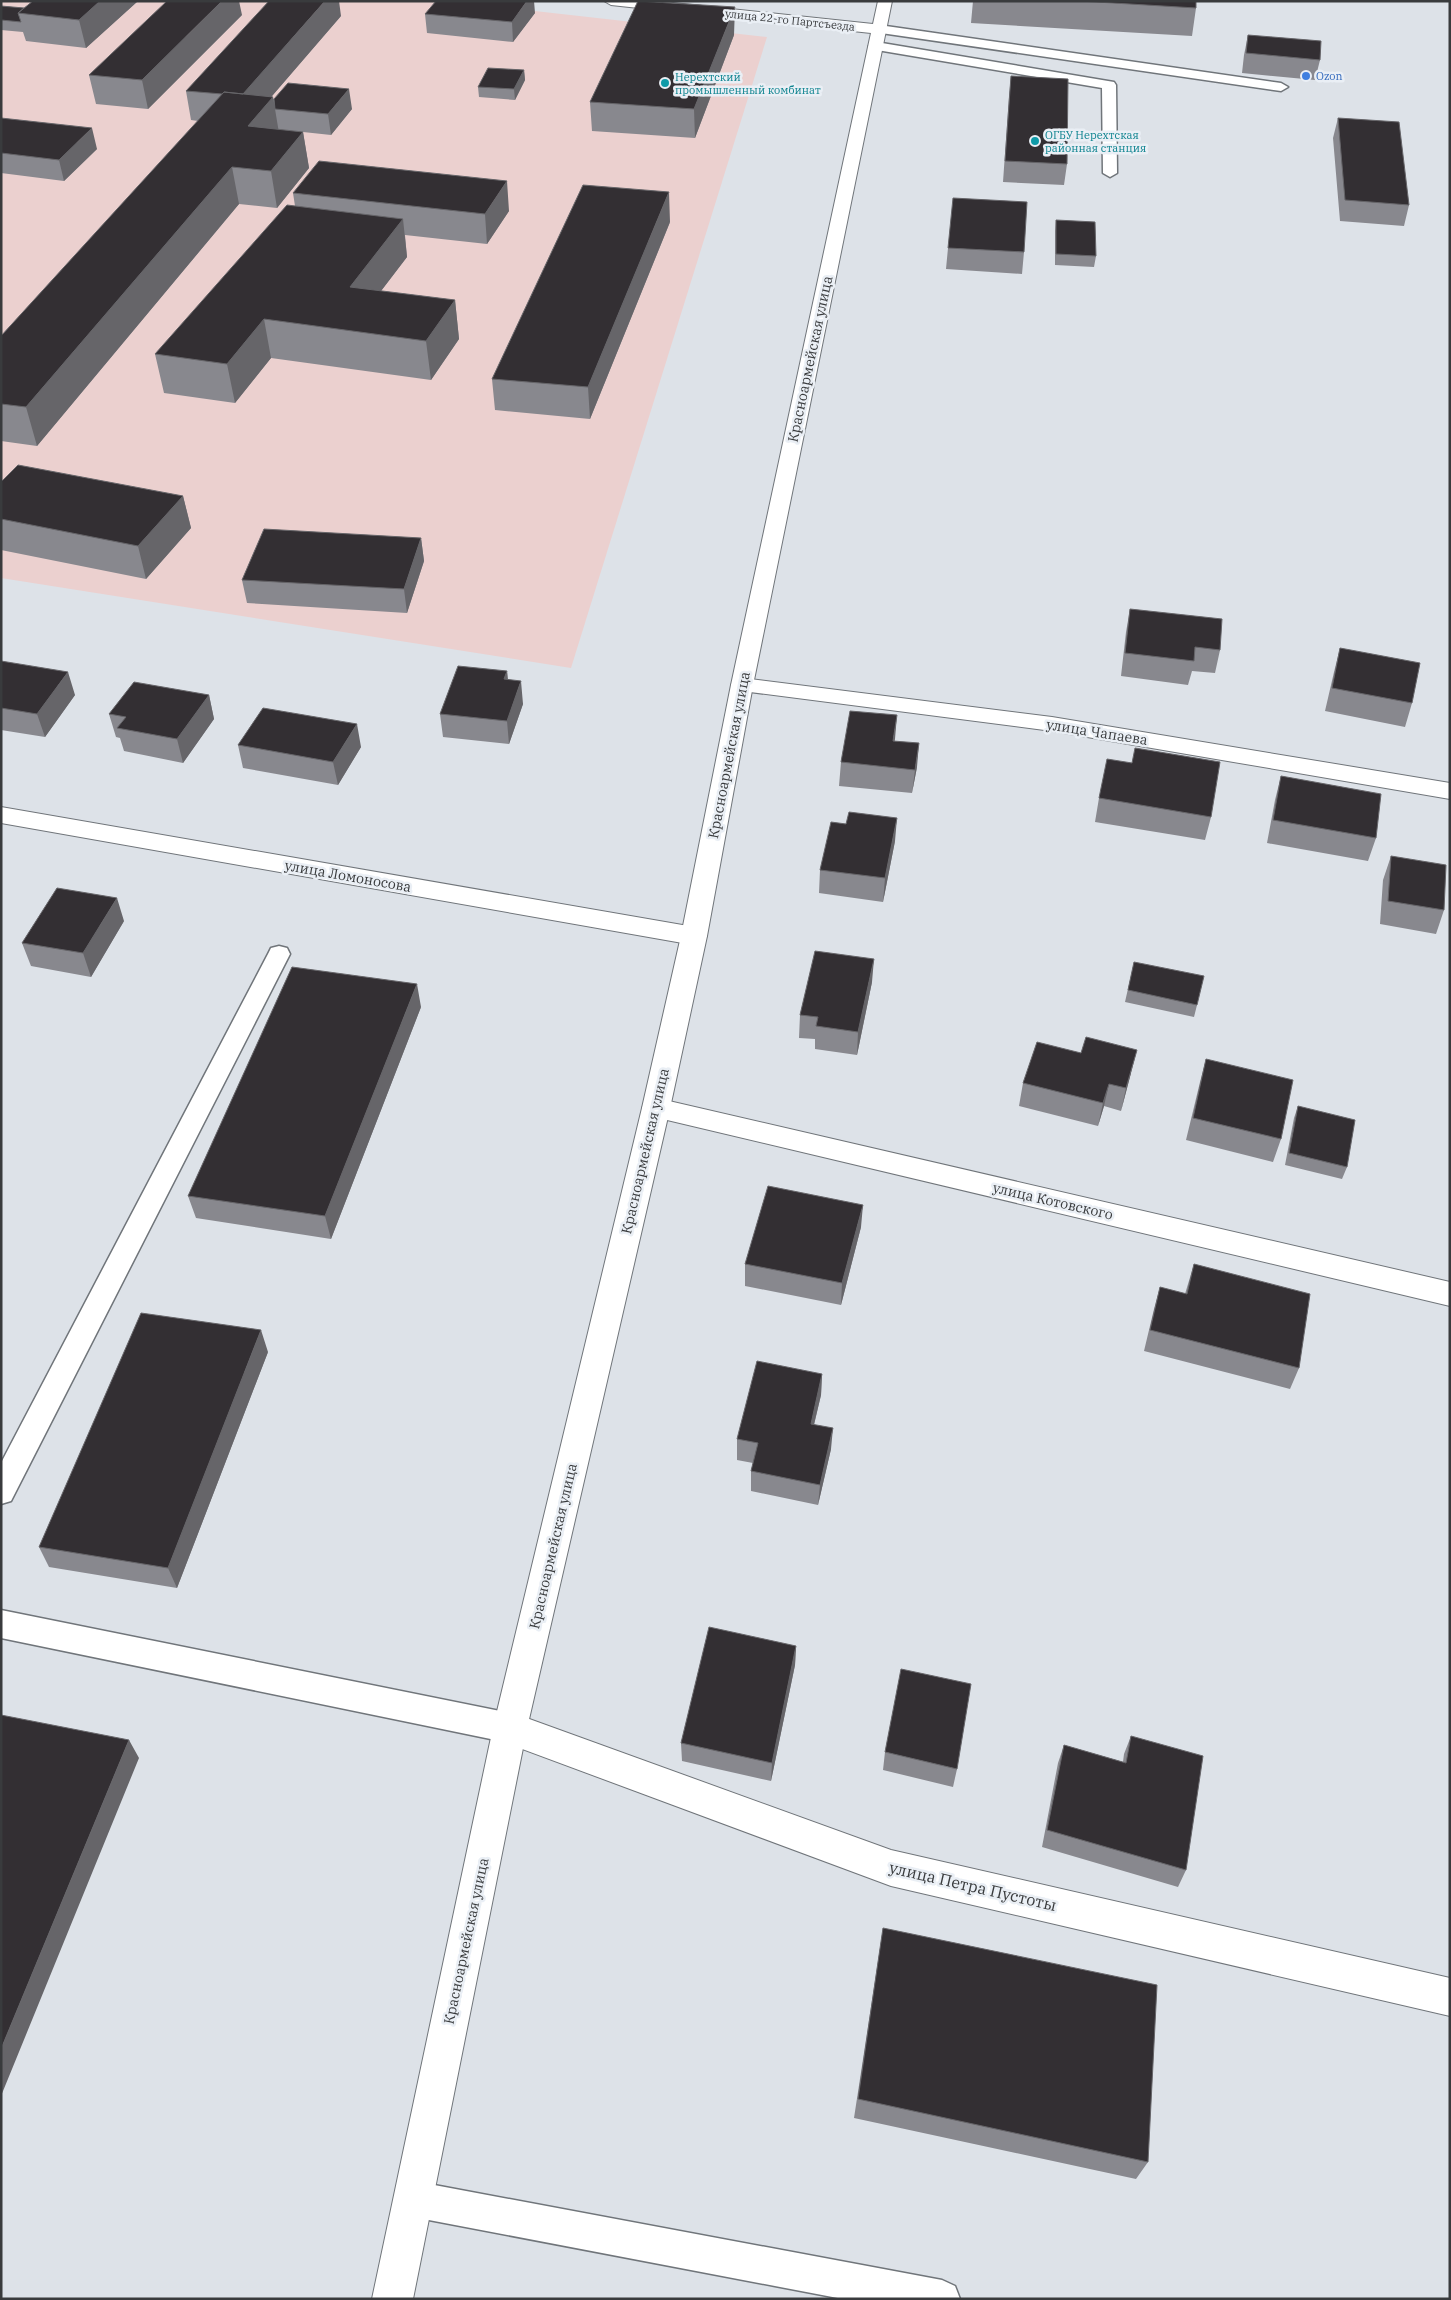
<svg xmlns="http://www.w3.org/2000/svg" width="1451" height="2300" viewBox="0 0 1451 2300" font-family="'IBM Plex Serif',serif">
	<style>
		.industrial { fill: #ebd0cf }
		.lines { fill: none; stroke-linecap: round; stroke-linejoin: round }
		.lane-casing { stroke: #70757a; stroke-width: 3 }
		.street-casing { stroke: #70757a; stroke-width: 2 }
		.secondary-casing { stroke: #70757a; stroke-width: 2 }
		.lane { fill: #fff; fill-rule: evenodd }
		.street { fill: #fff; fill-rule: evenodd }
		.secondary { fill: #fff; fill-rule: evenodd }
		.wall { fill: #88888e }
		.shaded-wall { fill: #666569 }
		.building { fill: #332f33; stroke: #666569 }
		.shop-dot { fill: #3f7fe0; stroke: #eaeff5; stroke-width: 2 }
		.culture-dot { fill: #0f9aa8; stroke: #eaeff5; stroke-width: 2 }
		.labels { text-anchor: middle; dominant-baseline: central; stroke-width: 5; stroke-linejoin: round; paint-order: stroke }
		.far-street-label { font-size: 11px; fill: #393b3d; stroke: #eaeff5 }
		.far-shop-label { font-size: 11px; fill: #366cbe; stroke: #eaeff5; text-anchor: start }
		.far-culture-label { font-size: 11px; fill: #0d838f; stroke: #eaeff5; text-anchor: start }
		.street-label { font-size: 14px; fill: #393b3d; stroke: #eaeff5 }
		.near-street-label { font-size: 16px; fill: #393b3d; stroke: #eaeff5 }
	</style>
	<rect width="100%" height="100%" fill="#dde2e8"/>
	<!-- industrial -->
	<path class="industrial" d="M1,1h444l322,36 -196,631 -570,-90z"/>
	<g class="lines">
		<defs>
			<path id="lane" d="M879,25l402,58 7,4 -7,4 -407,-59 -2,-3 2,-3z
				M876,42l238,40 2,3 1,88 -7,4 -7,-4 -1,-85 -231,-39 -2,-3z
				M279,946l8,2 3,6 -279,547 -10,3v-41l267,-509 3,-6z
				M1,1610l509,103 11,4 5,11 -5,11 -11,4 -509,-105z
				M413,2181l529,99 13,6 5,13h-117l-430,-82 -13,-5 -5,-13 5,-13z"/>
			<path id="street" d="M742,678l310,39 398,66v16l-398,-68 -318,-41 -3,-5 3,-5z
				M1,807l693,120 9,3 4,6 -4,6 -9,3 -693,-122z
				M656,1098l794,184v24l-804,-191 -4,-7 4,-7z
				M510,1712l381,138 559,128v38l-559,-130 -393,-146 -5,-12 5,-12z"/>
			<path id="secondary" d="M604,1h50l219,23 5,-23h14l-139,684 -46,251 -37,172 -143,620 -114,571h-41l121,-571 149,-620 39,-172 50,-251 140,-652 -260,-28z"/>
		</defs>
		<!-- lane casing -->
		<use href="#lane" class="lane-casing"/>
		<!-- street casing -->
		<use href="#street" class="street-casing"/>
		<!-- secondary casing -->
		<use href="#secondary" class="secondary-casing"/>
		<!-- lane -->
		<use href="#lane" class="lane"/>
		<!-- street -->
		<use href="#street" class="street"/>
		<!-- secondary -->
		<use href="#secondary" class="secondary"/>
	</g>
	<!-- wall -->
	<path class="wall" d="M33,1h105l-52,47 -60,-7 -3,-9 -22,-2v-24l23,2z
		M973,1h223v7l-4,28 -221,-13z
		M535,13l-22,29 -86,-9 -2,-19z
		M242,15l-94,94 -52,-5 -7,-29z
		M341,16l-70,81 3,2 78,10 -21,26 -28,-3 6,36 -32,40 -38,-4 -202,242 -36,-5v-105l197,-215 -7,-1 -5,-29z
		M734,35l-39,103 -103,-7 -2,-29z
		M1248,35l72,25 -5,20 -73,-7 2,-18z
		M524,70l1,10 -10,20 -36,-3 -1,-10z
		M1011,76l56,88 -3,21 -61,-3 6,-86z
		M1,118l96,31 -33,32 -63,-8z
		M1338,118l71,87 -5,21 -64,-5 -7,-83z
		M293,193l216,18 -22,33 -82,-9 2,22 -26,34 74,9 4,39 -28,41 -160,-22 -36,45 -71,-10 -9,-39 140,-148z
		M1056,220l40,36 -2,11 -39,-2v-34z
		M670,222l-80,197 -95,-9 -3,-31z
		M948,248l76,4 -2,22 -76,-5z
		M1,482l182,14 8,32 -45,51 -145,-29z
		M421,538l3,23 -17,52 -160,-10 -5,-23z
		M1130,609l90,41 -5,23 -23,-2 -4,14 -67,-9 5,-44z
		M1340,648l72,55 -7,24 -80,-16 9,-39z
		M1,661l74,34 -30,42 -44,-7z
		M507,671l1,9 15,24 -14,40 -66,-7 -3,-23z
		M209,695l5,24 -31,44 -59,-12 -4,-13 -4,-1 -7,-23z
		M894,741l23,26 -5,26 -73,-7 2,-24z
		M238,745l123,2 -23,38 -95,-17z
		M1132,763l79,54 -6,23 -110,-18 4,-24z
		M1281,776l95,62 -8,23 -101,-18 8,-43z
		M895,841l-12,61 -64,-9 1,-23z
		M1391,856l53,54 -8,24 -56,-10 3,-44z
		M124,921l-33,56 -60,-11 -9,-23z
		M1134,962l63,43 -3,12 -69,-15z
		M872,982l-15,73 -42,-6v-10l-16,-1 1,-23z
		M421,1007l-90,232 -135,-21 -8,-22z
		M1206,1059l75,80 -8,23 -87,-22 14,-58z
		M1131,1073l-10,38 -17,-5 -6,20 -79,-20 4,-23z
		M1298,1106l49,61 -5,12 -57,-14 9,-47z
		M861,1227l-20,78 -96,-19v-22z
		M1194,1264l105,104 -9,21 -146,-38 10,-42 6,-22 25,7z
		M268,1352l-91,236 -128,-21 -10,-20z
		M822,1374l-1,21 -7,30 17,24 -13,56 -67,-14v-20l2,-8 -16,-3v-21z
		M796,1646l-1,19 -24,116 -89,-20 -1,-18z
		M1131,1736l55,134 -8,17 -136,-40 16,-84 6,-18 59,17 1,-8z
		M885,1752l72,17 -4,18 -70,-17z
		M883,1928l265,234 -12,17 -282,-61z"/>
	<!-- shaded-wall -->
	<path class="shaded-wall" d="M100,1h38l-52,47 -7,-28z
		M222,1h17l3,14 -94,94 -6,-29z
		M325,1h14l2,15 -94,109 -6,-29z
		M527,1h7l1,12 -22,29 -1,-20z
		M735,7l-1,28 -39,103 -1,-29z
		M524,70l1,10 -10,20 -1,-11z
		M349,89l3,20 -21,26 -3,-21z
		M273,97l6,36 -31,-7z
		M92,128l5,21 -33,32 -5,-21z
		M303,132l6,36 -32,40 -6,-37z
		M232,167l7,37 -202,242 -11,-39z
		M507,181l2,30 -22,33 -2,-30z
		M669,192l1,30 -80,197 -2,-32z
		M403,219l4,38 -52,68 -5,-38z
		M455,300l4,39 -28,41 -5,-39z
		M264,319l7,39 -36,45 -8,-39z
		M183,496l8,32 -45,51 -8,-33z
		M421,538l3,23 -17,52 -3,-24z
		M507,671l2,23 -5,-15z
		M68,672l7,23 -30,42 -8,-23z
		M521,681l2,23 -14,40 -2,-23z
		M209,695l5,24 -31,44 -6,-24z
		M897,715l-2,24 -4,25 2,-23z
		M357,724l4,23 -23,38 -5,-23z
		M919,743l-2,24 -5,26 3,-23z
		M897,818l-2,23 -12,61 2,-24z
		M117,898l7,23 -33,56 -8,-24z
		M874,959l-2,23 -15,73 1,-23z
		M417,984l4,23 -90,232 -6,-23z
		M1137,1050l-6,23 -10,38 5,-23z
		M1109,1084l-5,22 -6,20 5,-23z
		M863,1205l-2,22 -20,78 1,-22z
		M261,1330l7,22 -91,236 -9,-20z
		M822,1374l-1,21 -12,50 2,-21z
		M833,1428l-2,21 -13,56 2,-20z
		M796,1646l-1,19 -24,116 1,-18z
		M129,1740l10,18 -138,338v-47z"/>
	<!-- building -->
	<path class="building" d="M33,1h67l-21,19 -61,-7z
		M167,1h55l-80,79 -53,-5z
		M269,1h56l-82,93 -19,-2 -2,2 -36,-3z
		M436,1h91l-15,21 -87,-8z
		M638,1l97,6 -41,102 -104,-7z
		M1080,1h116v7z
		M1,6l23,2 -6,5 3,9 -20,-2z
		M1248,35l73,6 -1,19 -74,-7z
		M488,68l36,2 -10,19 -36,-2z
		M1011,76l57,3 -1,85 -62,-3z
		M288,83l61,6 -21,25 -53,-5 -1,-10z
		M224,92l49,5 -25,29 55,6 -32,39 -39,-4 -206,240 -25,-3v-68z
		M1,118l91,10 -33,32 -58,-7z
		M1338,118l61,4 10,83 -64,-5z
		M319,161l188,20 -22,33 -192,-21z
		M583,185l86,7 -81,195 -96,-8z
		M953,198l74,4 -3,50 -76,-4z
		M287,205l116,14 -53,68 105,13 -29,41 -162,-22 -37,45 -72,-10z
		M1056,220l39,2 1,34 -40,-2z
		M18,465l165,31 -45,50 -137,-27v-37z
		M264,529l157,9 -17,51 -162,-9z
		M1130,609l92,10 -2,31 -25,-3 -1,14 -69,-8z
		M1340,648l80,15 -8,40 -80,-15z
		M1,661l67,11 -31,42 -36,-6z
		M458,666l49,5 -3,8 17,2 -14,40 -67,-7z
		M134,682l75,13 -32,44 -60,-11 9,-11 -17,-3z
		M263,708l94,16 -24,38 -95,-17z
		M850,711l47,4 -4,26 26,2 -4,27 -74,-8z
		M1135,748l85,14 -9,55 -112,-19 8,-39 25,4z
		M1281,776l100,18 -5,44 -103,-18z
		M849,812l48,6 -12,60 -65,-8 11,-48 15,2z
		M1391,856l55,9 -2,45 -56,-9z
		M57,888l60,10 -34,55 -61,-10z
		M815,951l59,8 -16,73 -42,-6 2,-9 -18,-2z
		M1134,962l70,14 -7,29 -69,-15z
		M292,967l125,17 -92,232 -137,-20z
		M1086,1037l51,13 -11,38 -17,-4 -6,19 -80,-20 14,-41 44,11z
		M1206,1059l87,21 -12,59 -88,-21z
		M1298,1106l57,14 -8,47 -58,-14z
		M768,1186l95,19 -21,78 -97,-19z
		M1194,1264l116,30 -11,74 -149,-38 10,-43 27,7z
		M141,1313l120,17 -93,238 -129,-21z
		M757,1361l65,13 -11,50 22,4 -13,57 -69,-14 7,-28 -21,-4z
		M709,1627l87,19 -24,117 -91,-20z
		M901,1669l70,15 -14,85 -72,-17z
		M1,1715l128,25 -128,309z
		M1131,1736l72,20 -17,114 -139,-40 17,-85 62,18z
		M883,1928l274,57 -9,177 -290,-63z"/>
	<!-- markers -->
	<circle class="shop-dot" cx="1306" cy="76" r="5"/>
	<g class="culture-dot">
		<circle cx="665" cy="83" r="5"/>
		<circle cx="1035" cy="141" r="5"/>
	</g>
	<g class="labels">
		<!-- far-street labels -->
		<g class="far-street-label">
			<text transform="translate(790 20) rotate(6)">улица 22-го Партсъезда</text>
		</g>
		<!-- far-shop labels -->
		<g class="far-shop-label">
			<text x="1316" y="76">Ozon</text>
		</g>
		<!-- far-culture labels -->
		<g class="far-culture-label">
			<text x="675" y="77">Нерехтский<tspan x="675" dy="13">промышленный комбинат</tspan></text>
			<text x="1045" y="135">ОГБУ Нерехтская<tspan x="1045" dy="13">районная станция</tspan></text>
		</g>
		<!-- street labels -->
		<g class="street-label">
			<text transform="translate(810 359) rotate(-78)">Красноармейская улица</text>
			<text transform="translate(1097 732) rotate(9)">улица Чапаева</text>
			<text transform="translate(729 755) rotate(-79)">Красноармейская улица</text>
			<text transform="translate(348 876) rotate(10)">улица Ломоносова</text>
			<text transform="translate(645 1151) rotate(-77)">Красноармейская улица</text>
			<text transform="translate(1053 1201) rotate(13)">улица Котовского</text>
			<text transform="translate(553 1546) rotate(-77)">Красноармейская улица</text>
			<text transform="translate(466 1941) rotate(-78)">Красноармейская улица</text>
		</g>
		<!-- near-street labels -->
		<g class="near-street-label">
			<text transform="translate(973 1886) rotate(13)">улица Петра Пустоты</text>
		</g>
	</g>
	<!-- border -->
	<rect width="1451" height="2300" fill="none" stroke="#393b3d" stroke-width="5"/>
</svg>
